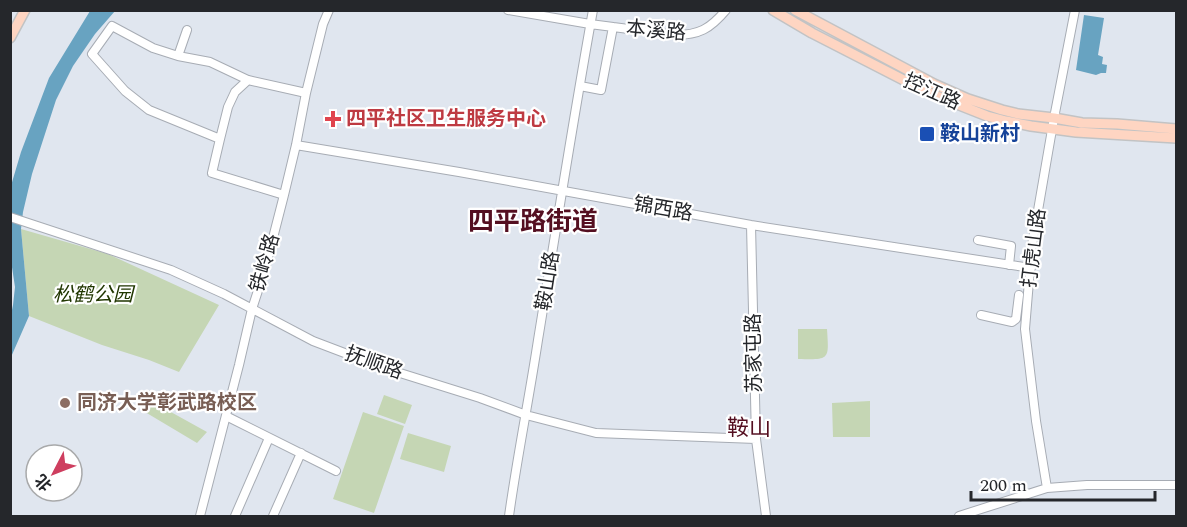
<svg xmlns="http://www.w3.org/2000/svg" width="1187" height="527" viewBox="0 0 1187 527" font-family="Spectral,'Noto Sans SC',serif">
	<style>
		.green { fill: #c5d6b4 }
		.water { fill: #68a3c1 }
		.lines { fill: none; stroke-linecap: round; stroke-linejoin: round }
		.minor-casing { stroke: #a7acb4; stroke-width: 10 }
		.major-casing { stroke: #c2c3c4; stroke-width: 12 }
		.minor { stroke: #fff; stroke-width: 8 }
		.major { stroke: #fed5c2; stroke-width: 9 }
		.health-dot { fill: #e0444e; stroke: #fff; stroke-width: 2 }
		.transit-dot { fill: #1a4fb4; stroke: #fff; stroke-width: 2 }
		.education-dot { fill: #8d6e63; stroke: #fff; stroke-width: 2 }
		.labels { text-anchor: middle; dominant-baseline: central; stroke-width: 4.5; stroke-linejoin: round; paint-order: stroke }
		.street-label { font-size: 20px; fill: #25272b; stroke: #fff }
		.health-label { font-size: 20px; font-weight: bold; fill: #be3a42; stroke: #fff; text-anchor: start }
		.transit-label { font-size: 20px; font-weight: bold; fill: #164399; stroke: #fff; text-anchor: start }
		.park-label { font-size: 20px; font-style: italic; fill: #203600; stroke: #fff }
		.education-label { font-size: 20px; font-weight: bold; fill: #785e54; stroke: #fff; text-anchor: start }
		.quarter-label { font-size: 22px; fill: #540f21; stroke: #fff }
		.district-label { font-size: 26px; font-weight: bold; fill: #540f21; stroke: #fff }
	</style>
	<rect width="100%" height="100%" fill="#e0e6ef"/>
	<!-- green -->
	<path class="green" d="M21,229l87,25 111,51 -40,67 -30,-12 -47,-15 -73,-29z
		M798,329h29c2,31 3,31 -29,30z
		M384,395l28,10 -7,19 -28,-10z
		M151,401l56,31 -10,11 -52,-31z
		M870,401v36h-37l-1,-34z
		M363,412l41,14 -30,87 -41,-14z
		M408,433l43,13 -7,26 -44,-13z"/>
	<!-- water -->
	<path class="water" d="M90,11h25l-20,23 -22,32 -17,34 -24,74 -9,38 -2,17 8,87 -18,41v-42l2,-10 2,-18 -5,-33v-65l11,-37 28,-74z
		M1084,15l20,3 -6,37 5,2 -1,7 5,1 -1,8h-5l-5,2 -20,-5z"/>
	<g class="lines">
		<defs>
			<path id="minor" d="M508,10l82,14 85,11c24,0 35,-6 51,-25
				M178,56l9,-26
				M580,86l21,4 12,-63
				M220,139l8,-32 7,-15 13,-12
				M296,145l163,27 292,53 280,43
				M284,195l-72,-22 8,-34 -71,-29 -24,-19 -33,-37 20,-28 41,22 25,8 32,6 38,18 58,13
				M10,217l161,53 53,24 89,47 71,27 96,30 46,17 70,18 160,6
				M751,225l5,214 10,77
				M978,240l33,6 -2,19
				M981,315l31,7 4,-3 3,-24
				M226,416l110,55
				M1047,488l-11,-67 -11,-92 7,-84 22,-127 21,-108
				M200,516l39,-151 13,-56 13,-40 19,-74 12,-50 10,-52 17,-69 6,-14
				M235,516l34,-78
				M273,516l28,-63
				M509,516c8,-58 20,-117 29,-176 18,-110 35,-220 55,-330
				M959,516l88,-28 40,-3h89"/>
			<path id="major" d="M773,10l39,23 117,60 58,23 19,5 25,5 45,6 100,6
				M795,10l139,74 34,15 34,11 16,4 36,4 28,5 35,1 59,5
				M10,38l15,-28"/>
		</defs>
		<!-- minor casing -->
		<use href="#minor" class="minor-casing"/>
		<!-- major casing -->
		<use href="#major" class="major-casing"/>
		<!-- minor -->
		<use href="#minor" class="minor"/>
		<!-- major -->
		<use href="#major" class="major"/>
	</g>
	<!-- markers -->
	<path class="health-dot" d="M330 110h6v6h6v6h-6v6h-6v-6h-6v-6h6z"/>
	<rect class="transit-dot" x="919" y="126" width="16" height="16" rx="3"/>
	<circle class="education-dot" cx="65" cy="403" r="6"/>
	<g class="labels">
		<!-- street labels -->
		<g class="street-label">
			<text transform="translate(656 31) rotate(5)">本溪路</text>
			<text transform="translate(932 92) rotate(24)">控江路</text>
			<text transform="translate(663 209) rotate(10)">锦西路</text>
			<text transform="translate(1034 248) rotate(-83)">打虎山路</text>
			<text transform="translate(265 263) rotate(-74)">铁岭路</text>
			<text transform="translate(548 281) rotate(-81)">鞍山路</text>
			<text transform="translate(754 353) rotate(-91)">苏家屯路</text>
			<text transform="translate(374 363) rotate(20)">抚顺路</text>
		</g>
		<!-- health labels -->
		<g class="health-label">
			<text x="346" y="119">四平社区卫生服务中心</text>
		</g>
		<!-- transit labels -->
		<g class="transit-label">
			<text x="940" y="134">鞍山新村</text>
		</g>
		<!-- park labels -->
		<g class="park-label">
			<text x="93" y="295">松鹤公园</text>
		</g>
		<!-- education labels -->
		<g class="education-label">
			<text x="77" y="403">同济大学彰武路校区</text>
		</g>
		<!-- quarter labels -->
		<g class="quarter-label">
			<text x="749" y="428">鞍山</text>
		</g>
		<!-- district labels -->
		<g class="district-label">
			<text x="533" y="222">四平路街道</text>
		</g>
	</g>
	<!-- border -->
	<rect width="1187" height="527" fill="none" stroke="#25272b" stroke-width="24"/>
	<!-- north arrow -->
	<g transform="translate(54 473) rotate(228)"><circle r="28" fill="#ffffff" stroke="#a8a9aa" stroke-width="1.5"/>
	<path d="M0-4.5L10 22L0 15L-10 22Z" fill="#ce3e5f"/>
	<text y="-9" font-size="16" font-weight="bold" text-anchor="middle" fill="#25272b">北</text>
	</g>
	<!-- scale -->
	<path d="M971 491v9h184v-9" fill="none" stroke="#25272b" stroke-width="3"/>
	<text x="980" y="491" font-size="18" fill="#25272b" stroke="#ffffff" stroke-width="4.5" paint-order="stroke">200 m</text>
</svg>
